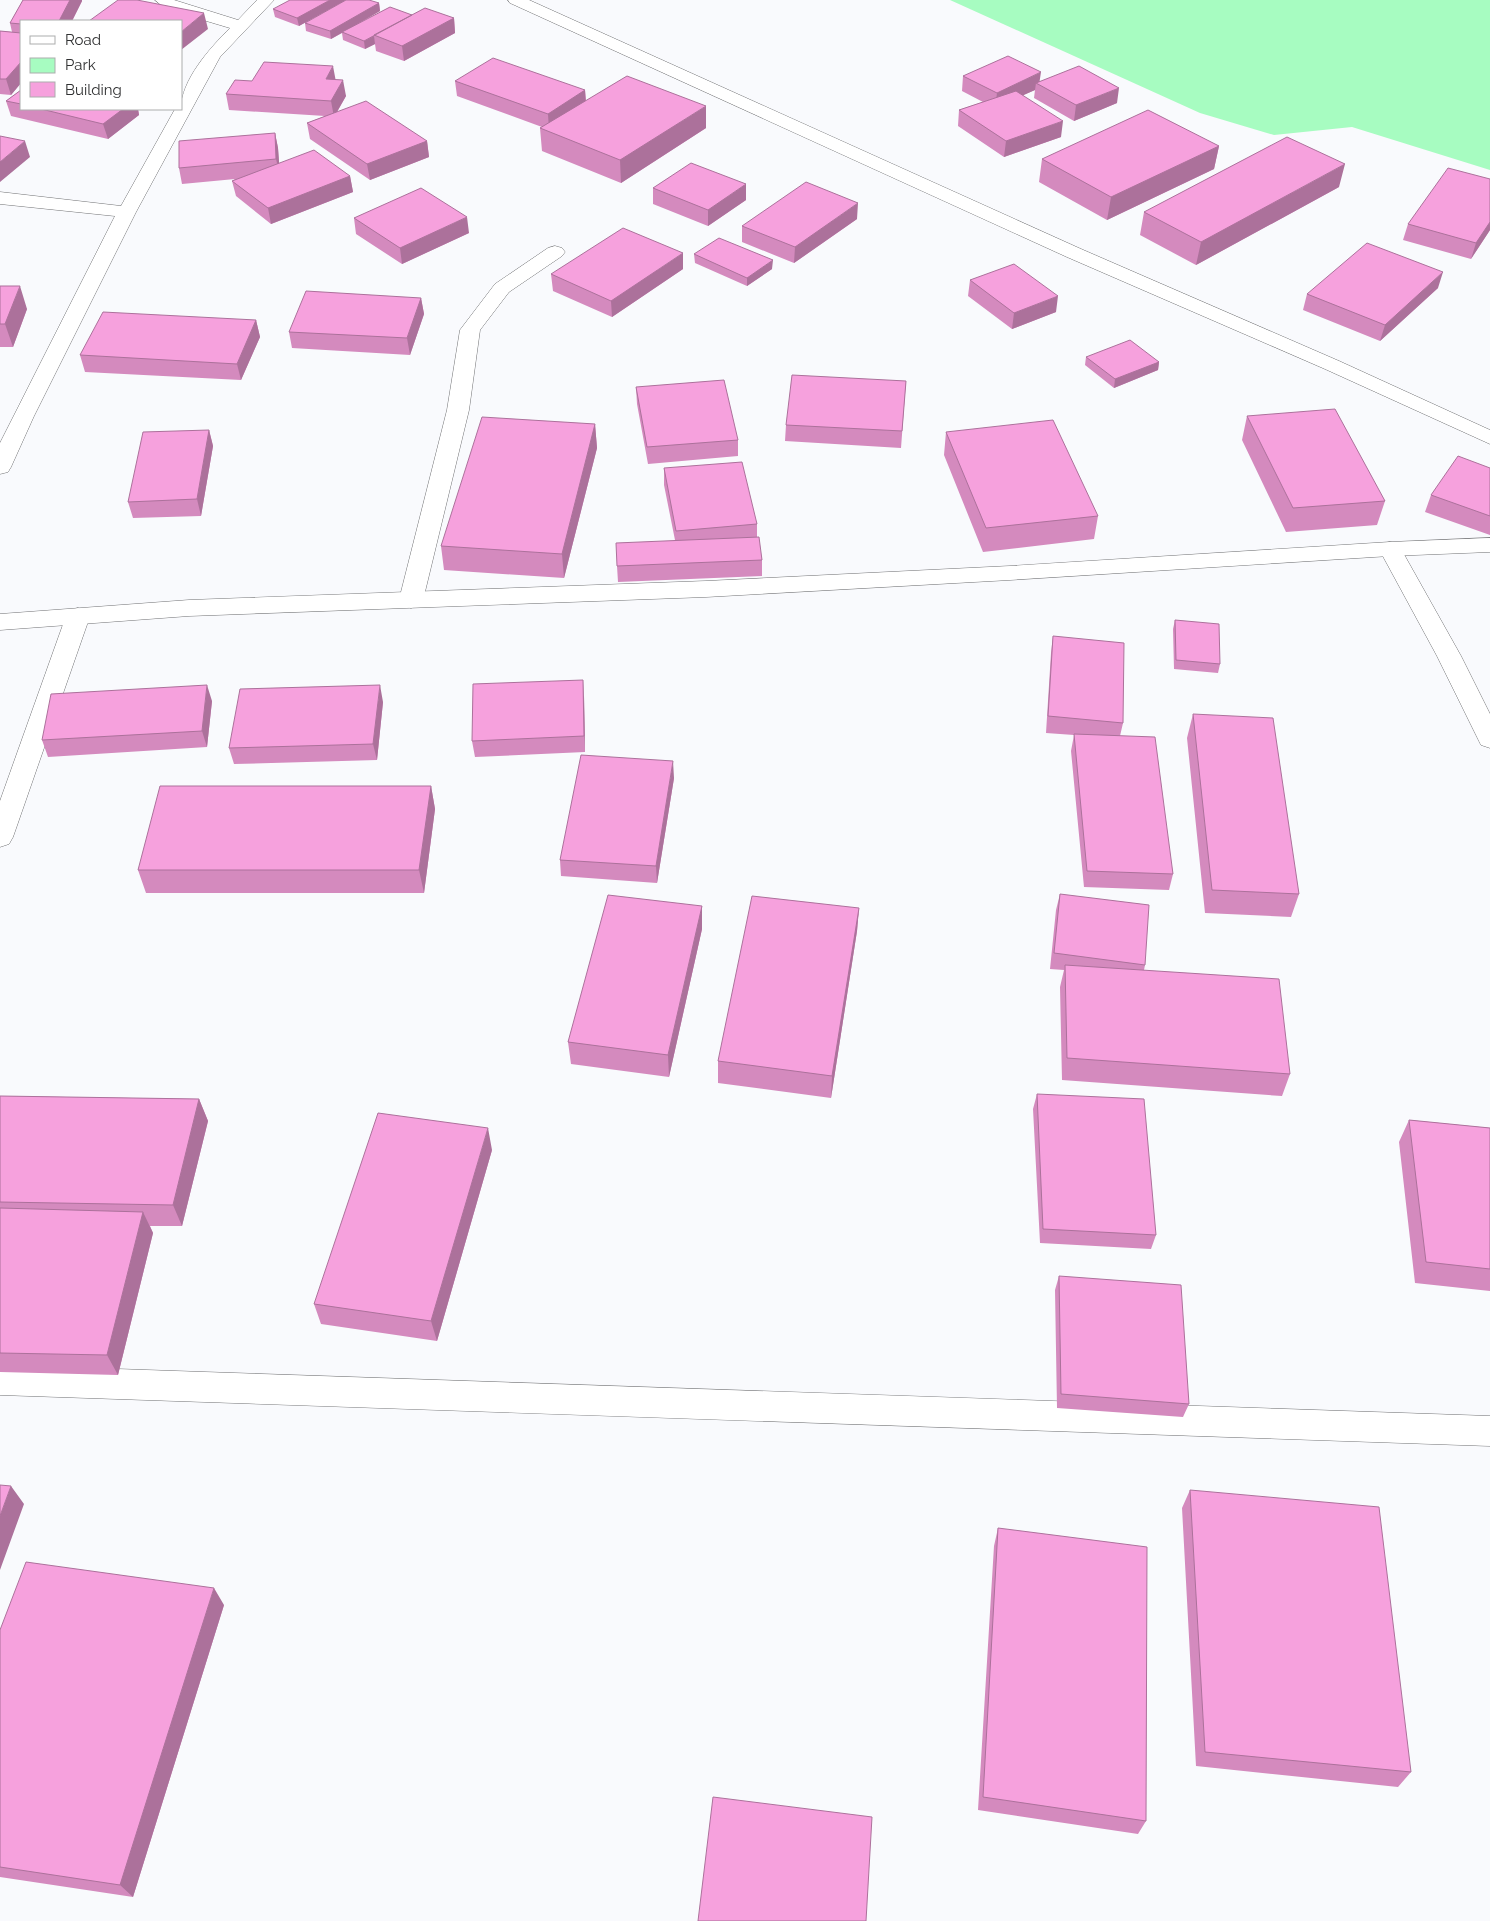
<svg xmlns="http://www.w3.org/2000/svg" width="1490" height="1921" viewBox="0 0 1490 1921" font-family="Raleway,sans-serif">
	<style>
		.green { fill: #a7fcc1 }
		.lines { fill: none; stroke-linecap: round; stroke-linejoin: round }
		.minor-casing { stroke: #717274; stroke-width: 1 }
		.tertiary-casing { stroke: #717274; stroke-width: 1 }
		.minor { fill: #fff; fill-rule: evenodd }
		.tertiary { fill: #fff; fill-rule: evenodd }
		.wall { fill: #d48abe }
		.shaded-wall { fill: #ac719b }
		.building { fill: #f6a1dd; stroke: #ac719b }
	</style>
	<rect width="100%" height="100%" fill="#f9fafd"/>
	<!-- green -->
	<path class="green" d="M950,0h540v170l-138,-43 -78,8 -74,-22z"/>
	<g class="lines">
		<defs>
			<path id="minor" d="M155,0h19l64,20 19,-20h17l-54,57 -84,155 -102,204 -23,51 -3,5 -8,2v-31l115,-227 -115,-12v-12l121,14 54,-97h6c0,-29 29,-61 49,-81l-64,-19z
				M508,0h21l552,249 258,112 151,69v14l-165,-75 -258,-112 -557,-254z
				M555,246l7,2 3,4 -3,4 -53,36 -29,38 -11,80 -46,190 -4,5 -8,3 -8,-3 -4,-5 48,-190 13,-80 35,-46 53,-36z
				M1390,542l8,2 3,5 60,107 29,58v34l-9,-3 -3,-6 -41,-83 -58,-107 3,-5z
				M78,608l8,3 4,5 -77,221 -4,7 -9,3v-46l66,-185 4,-5z
				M0,1365l1490,51v30l-1490,-51z"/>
			<path id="tertiary" d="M1490,538v14l-100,4 -380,24 -304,17 -517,19 -189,14v-16l189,-14 517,-19 304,-15 380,-24z"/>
		</defs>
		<!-- minor casing -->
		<use href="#minor" class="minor-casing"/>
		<!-- tertiary casing -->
		<use href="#tertiary" class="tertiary-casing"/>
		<!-- minor -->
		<use href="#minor" class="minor"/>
		<!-- tertiary -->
		<use href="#tertiary" class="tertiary"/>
	</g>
	<!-- wall -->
	<path class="wall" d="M23,0h59v1l-10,20h-51v62l-10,12 -11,-1v-63l12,1 -2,-9z
		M346,0l-47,26 -24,-9 -2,-8z
		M379,3l1,8 -22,13 54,-9 42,3 1,15 -51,28 -28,-10 -1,-7 -10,5 -22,-9 -1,-7 -11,6 -25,-8 -1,-8z
		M963,76l77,5 77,22 -43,18 -40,-23 1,-8 -12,5 38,42 -57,20 -46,-31 1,-16 24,-8 -21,-11z
		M335,80l11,16 -9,16 90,29 2,16 -59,23 -60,-41 -3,-16 18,-7 -96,-6 -3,-16 26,-13z
		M455,81l130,9 1,11 120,27 -85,55 -79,-32 -2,-23 2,-1 -85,-31z
		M21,90v19h117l1,6 -31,24 -97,-23 -5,-15z
		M275,133l3,15 1,15 71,13 3,16 -82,32 -35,-28 -4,-15 3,-2 -53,5 -3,-16z
		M1219,146l-5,23 -107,51 -68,-38 3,-23z
		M1490,179v51l-19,29 -68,-19 5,-16z
		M1339,187l-143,78 -56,-30 4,-23z
		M653,188l93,12 -38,26 -55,-22z
		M354,218l115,15 -67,31 -46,-30z
		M857,219l-63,44 -52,-21v-16z
		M694,254l78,15 -25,17 -52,-23z
		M683,269l-71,48 -59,-26 -2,-17z
		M970,280l86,32 -44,17 -44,-33z
		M0,286l27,23 -14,38h-13z
		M1438,288l-58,53 -77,-31 4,-16z
		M421,298l3,16 -14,41 -118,-7 -3,-16z
		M256,320l4,17 -19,43 -156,-8 -5,-17z
		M1086,357l73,5 -1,8 -44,18 -29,-23z
		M906,381l-5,67 -116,-7 1,-16z
		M636,387l102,53v16l-90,8 -11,-60z
		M1247,416l138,85 -8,24 -91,7 -44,-92z
		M595,424l2,24 -33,130 -120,-8 -3,-24z
		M209,430l4,16 -12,70 -68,2 -5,-16z
		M946,432l152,84 -4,23 -111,13 -39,-97z
		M664,468l93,56v13l5,23v16l-144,6 -1,-16 58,-26 -11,-55z
		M1490,468v67l-65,-23 6,-17z
		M1175,620l45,44 -2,9 -44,-4 -1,-40z
		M1053,636l70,87 -3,13 53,138 -4,16 -85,-3 -13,-136 3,-16 -28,-2 5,-80z
		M584,696l1,56 -110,5 -3,-16z
		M212,701l-5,46 -159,10 -6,-17z
		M383,702l-6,58 -143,4 -5,-16z
		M1193,714l106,180 -8,23 -86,-4 -18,-175z
		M674,778l-17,105 -96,-7 -1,-16z
		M431,786l4,23 -11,84h-278l-8,-23z
		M1060,894l85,71 -1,5 146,104 -8,22 -220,-16 -2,-93 4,-17 -14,-1 6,-59z
		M702,906v23l-33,148 -98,-13 -3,-22z
		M859,908l-2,23 -26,167 -113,-15v-22z
		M1037,1094l119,141 -5,14 -111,-6 -7,-134z
		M0,1096l199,3 9,22 -26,105h-32l3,7 -35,142 -118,-3z
		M1409,1120l81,8v163l-75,-8 -16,-141z
		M492,1150l-55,191 -116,-17 -7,-20z
		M1059,1276l130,128 -6,13 -126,-9 -2,-118z
		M1190,1490l221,282 -13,15 -202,-21 -14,-258z
		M998,1528l148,293 -8,13 -160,-24 16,-264z
		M224,1605l-91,292 -133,-20v-247z"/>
	<!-- shaded-wall -->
	<path class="shaded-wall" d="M70,0h12v1l-10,20h-13z
		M330,0h16l-47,26 -2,-8z
		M379,3l1,8 -49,28 -1,-8z
		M204,13l4,16 -27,21v-18z
		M454,18l1,15 -51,28 -2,-15z
		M374,36l1,8 -10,5 -1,-8z
		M21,62v21l-10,12 -5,-16z
		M333,66l3,16 -10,-3z
		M1041,72l-2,13 -3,-2 -1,7 -40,18 2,-15z
		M343,80l3,16 -12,21 -3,-16z
		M1119,88l-2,15 -43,18 2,-16z
		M585,90l1,15 -37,25 -1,-16z
		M706,106v22l-85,55 -1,-23z
		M123,109h15l1,6 -31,24 -5,-15z
		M1063,121l-2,16 -57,20 2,-16z
		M275,133l3,15 2,27 -4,-16z
		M25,141l5,16 -30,25v-20z
		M427,141l2,16 -59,23 -3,-16z
		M1219,146l-5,23 -107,51 4,-23z
		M1345,164l-6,23 -143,78 5,-23z
		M350,176l3,16 -82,32 -3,-16z
		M746,184v16l-38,26v-16z
		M858,203l-1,16 -63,44 1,-16z
		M467,217l2,16 -67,31 -2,-16z
		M1490,222v8l-19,29 5,-16z
		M683,253v16l-71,48 -1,-16z
		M773,260l-1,9 -25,17v-8z
		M1443,272l-5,16 -58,53 5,-16z
		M20,286l7,23 -14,38 -8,-23z
		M1058,296l-2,16 -44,17 2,-16z
		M421,298l3,16 -14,41 -3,-17z
		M256,320l4,17 -19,43 -4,-16z
		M1159,362l-1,8 -44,18 1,-9z
		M595,424l2,24 -33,130 -2,-24z
		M209,430l4,16 -12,70 -4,-17z
		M583,680l1,16 1,56 -1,-16z
		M207,685l5,16 -5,46 -5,-16z
		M380,685l3,17 -6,58 -4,-16z
		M673,761l1,17 -17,105 -1,-17z
		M431,786l4,23 -11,84 -5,-23z
		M702,906v23l-33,148 -1,-22z
		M859,908l-2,23 -26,167 1,-22z
		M199,1099l9,22 -26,105 -9,-21z
		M488,1128l4,22 -55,191 -6,-20z
		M143,1212l10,21 -35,142 -11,-20z
		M11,1486l13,18 -24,66v-54z
		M214,1588l10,17 -91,292 -13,-12z"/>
	<!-- building -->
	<path class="building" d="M23,0h47l-11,21h-38v3l-11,-1z
		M118,0h19l67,13 -23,19v-11h-92z
		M290,0h40l-33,18 -24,-9z
		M346,0h23l10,3 -49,28 -25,-8z
		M390,7l22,8 -48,26 -22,-9z
		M425,8l29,10 -52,28 -28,-11z
		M0,31l21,2v29l-15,17h-6z
		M1008,56l33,16 -44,21 -34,-17z
		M493,58l92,32 -37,24 -93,-33z
		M264,62l69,4 -7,13 17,1 -12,21 -105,-7 9,-14 17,1z
		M1079,66l40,22 -43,17 -40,-22z
		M627,76l79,30 -86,54 -80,-32z
		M21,90v14l-15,-3z
		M1016,91l47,30 -57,20 -47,-31z
		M366,101l61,40 -60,23 -60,-41z
		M41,109h82l-20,15z
		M1148,110l71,36 -108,51 -69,-38z
		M275,133l1,26 -97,9v-27z
		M0,136l25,5 -25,21z
		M1287,137l58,27 -144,78 -57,-30z
		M314,150l36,26 -82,32 -36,-27z
		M691,163l55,21 -38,26 -55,-22z
		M1448,168l42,11v43l-14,21 -68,-19z
		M806,182l52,21 -63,44 -53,-21z
		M421,188l46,29 -67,31 -46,-30z
		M623,228l60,25 -72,48 -60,-27z
		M719,238l54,22 -26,18 -53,-24z
		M1367,243l76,29 -58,53 -78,-31z
		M1014,264l44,32 -44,17 -44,-33z
		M0,286h20l-15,38h-5z
		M306,291l115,7 -14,40 -118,-6z
		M103,312l153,8 -19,44 -157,-9z
		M1130,340l29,22 -44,17 -29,-22z
		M792,375l114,6 -4,50 -116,-6z
		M724,380l14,60 -91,7 -11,-60z
		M1335,409l50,92 -92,7 -46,-92z
		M482,417l113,7 -33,130 -121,-8z
		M1053,420l45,96 -112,12 -40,-96z
		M209,430l-12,69 -69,3 15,-70z
		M1458,456l32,12v48l-59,-21z
		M742,462l15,62 -81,7 -12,-63z
		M759,537l3,23 -145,6 -1,-23z
		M1175,620l44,4 1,40 -44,-4z
		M1053,636l71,7 -1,80 -75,-7z
		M583,680l1,56 -112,5 1,-57z
		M207,685l-5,46 -160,9 9,-46z
		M380,685l-7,59 -144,4 11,-59z
		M1193,714l80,4 26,176 -87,-4z
		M1074,734l81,3 18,137 -86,-3z
		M581,755l92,6 -17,105 -96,-6z
		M160,786h271l-12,84h-281z
		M1060,894l89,11 -4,60 -91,-12z
		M608,895l94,11 -34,149 -100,-13z
		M752,896l107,12 -27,168 -114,-15z
		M1065,965l214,14 11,95 -223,-16z
		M1037,1094l107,5 12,136 -113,-6z
		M0,1096l199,3 -26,106 -173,-3z
		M378,1113l110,15 -57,193 -117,-17z
		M1409,1120l81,8v141l-64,-7z
		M0,1208l143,4 -36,143 -107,-2z
		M1059,1276l122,9 8,119 -128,-10z
		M0,1485l11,1 -11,30z
		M1190,1490l189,17 32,265 -206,-20z
		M998,1528l149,19 -1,274 -163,-24z
		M26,1562l188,26 -94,297 -120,-18v-237z
		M713,1797l159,20 -6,104h-168z"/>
	<!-- legend -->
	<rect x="20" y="20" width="162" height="90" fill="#ffffff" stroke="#acadad"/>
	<rect x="30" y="36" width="25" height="8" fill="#ffffff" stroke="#acadad"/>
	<text x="65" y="45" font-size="15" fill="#303132">Road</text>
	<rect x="30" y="58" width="25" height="15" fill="#a7fcc1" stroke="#acadad"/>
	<text x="65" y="70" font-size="15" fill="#303132">Park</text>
	<rect x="30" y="82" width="25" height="15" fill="#f6a1dd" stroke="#acadad"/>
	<text x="65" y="95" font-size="15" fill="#303132">Building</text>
</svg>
